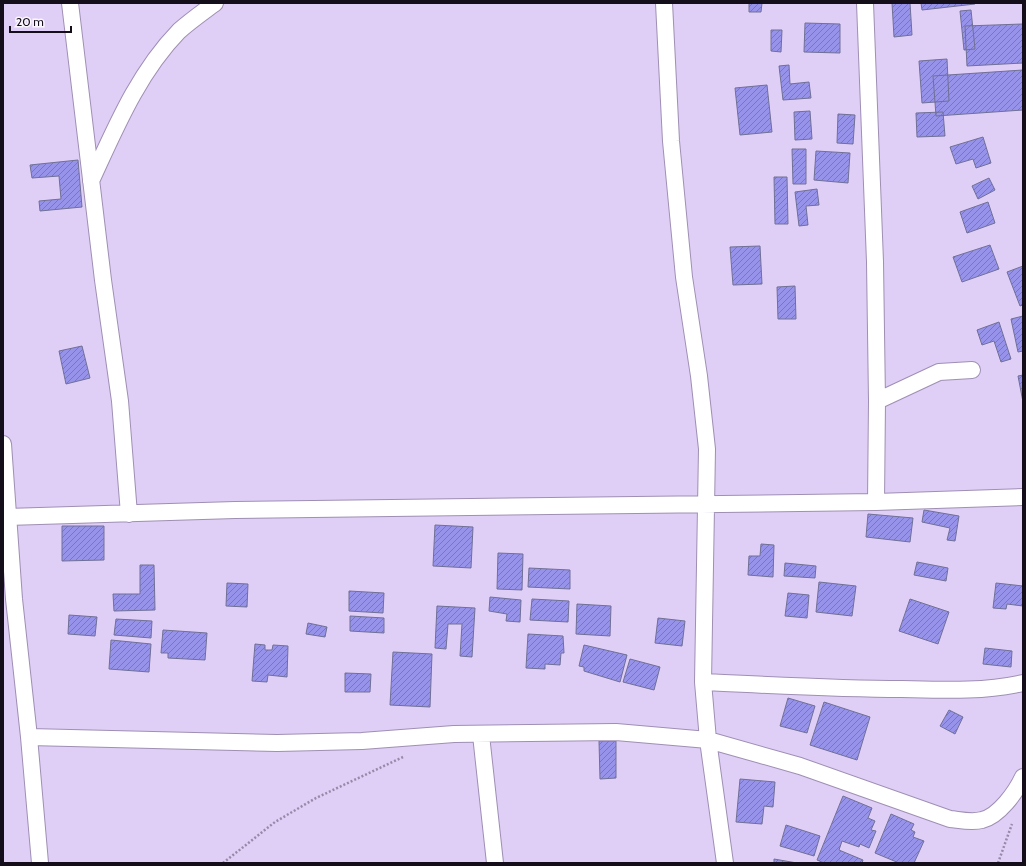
<svg xmlns="http://www.w3.org/2000/svg" width="1026" height="866" viewBox="0 0 1026 866" font-family="Cabin,sans-serif">
	<style>
		.building { fill: url(#building-hatch); stroke: #707095 }
		.lines { fill: none; stroke-linecap: round; stroke-linejoin: round }
		.minor-casing { stroke: #9f8fb4; stroke-width: 18 }
		.path { stroke: #978aa8; stroke-width: 2.5; stroke-dasharray: 2 2; stroke-linecap: butt }
		.minor { stroke: #fff; stroke-width: 16 }
	</style>
	<defs>
		<pattern id="building-hatch" width="6" height="6" patternUnits="userSpaceOnUse"><rect width="6" height="6" fill="#9793eb"/><path d="M-1 1l2-2M0 6l6-6M5 7l2-2" fill="none" stroke="#7a76be"/></pattern>
	</defs>
	<rect width="100%" height="100%" fill="#dfcef6"/>
	<!-- building -->
	<path class="building" d="M749,3h13l-1,9h-12z
		M892,3h18l2,32 -18,2z
		M921,3h54v1l-53,6z
		M971,10l4,39 -11,1 -4,-39z
		M805,23l35,1v29l-36,-1z
		M1023,24v39l-56,3 -2,-40z
		M771,30h11l-1,22 -10,-1z
		M947,59l2,42 -27,2 -3,-42z
		M789,65l1,19 19,-2 2,16 -28,2 -4,-34z
		M1023,70v40l-87,6 -3,-40z
		M767,85l5,47 -32,3 -5,-47z
		M810,111l2,28 -17,1 -1,-28z
		M943,112l2,24 -28,1 -1,-24z
		M838,114l17,1 -2,29 -16,-1z
		M983,137l8,26 -15,5 -3,-9 -17,5 -6,-17z
		M792,149h14v35h-13z
		M816,151l34,2 -2,30 -34,-3z
		M78,160l4,47 -42,4 -1,-10 22,-2 -2,-23 -27,2 -2,-13z
		M774,177h13l1,47h-13z
		M989,178l6,12 -17,9 -6,-13z
		M817,189l2,16 -13,1 2,19 -9,1 -4,-34z
		M988,202l7,21 -28,10 -7,-21z
		M990,245l9,24 -37,13 -9,-25z
		M760,246l2,38 -29,1 -3,-38z
		M1023,266v39l-3,1 -13,-34z
		M795,286l1,33h-18l-1,-32z
		M1023,316v35l-5,1 -7,-33z
		M999,322l12,37 -10,3 -7,-21 -12,4 -5,-15z
		M82,346l8,32 -24,6 -7,-33z
		M1023,375v27l-5,-26z
		M924,510l35,6 -4,25 -8,-1 3,-12 -28,-6z
		M868,514l45,4 -3,24 -44,-5z
		M435,525l38,2 -2,41 -38,-2z
		M62,526h42v34l-42,1z
		M761,544l13,1 -1,32 -25,-2 1,-19h11z
		M498,553l25,1 -1,36 -25,-1z
		M917,562l31,6 -2,13 -32,-6z
		M785,563l31,3 -1,12 -31,-2z
		M140,565h14l1,45 -41,1 -1,-17h27z
		M529,568l41,2v19l-42,-2z
		M819,582l37,4 -4,30 -36,-4z
		M227,583l21,1 -1,23 -21,-1z
		M996,583l27,3v20l-16,-2 -1,5 -13,-1z
		M349,591l35,2 -1,20 -34,-2z
		M788,593l21,2 -2,23 -22,-2z
		M490,597l31,3 -1,22 -14,-1 1,-7 -18,-3z
		M532,599l37,2 -1,21 -38,-2z
		M910,599l39,13 -11,32 -39,-13z
		M577,604l34,2 -1,30 -34,-2z
		M437,606l38,2 -3,49 -12,-1 2,-32h-14l-2,25 -11,-1z
		M69,615l28,2 -2,19 -27,-2z
		M350,616l34,2v15l-34,-2z
		M658,618l27,3 -3,25 -27,-3z
		M116,619l36,2 -1,17 -37,-3z
		M308,623l19,4 -2,10 -19,-3z
		M163,630l44,3 -2,27 -37,-2v-5h-7z
		M528,634l35,2 1,17h-3l-1,12 -15,-1v5l-19,-1z
		M111,640l40,4 -2,28 -40,-3z
		M255,644l10,1v5h7l1,-5 15,1 -1,31 -19,-2 -1,7 -15,-1z
		M584,645l43,10 -7,27 -36,-11v-4l-5,-1z
		M985,648l27,3 -1,16 -28,-3z
		M393,652l39,2 -2,53 -40,-2z
		M630,659l30,8 -6,23 -31,-8z
		M345,673l26,1 -1,18h-25z
		M788,698l27,8 -8,27 -27,-7z
		M824,702l46,15 -13,43 -47,-15z
		M949,710l14,7 -8,17 -15,-8z
		M599,741h17v37l-16,1z
		M740,779l35,3 -2,25 -9,-1 -2,18 -26,-2z
		M843,796l29,12 -4,10 7,3 -4,9 5,1 -7,17 -9,-4 -1,3 -17,-6 -3,9 24,10 -1,3h-38l-7,-3z
		M891,814l23,10 -3,6 4,2 -2,5 11,4 -10,22h-15l-24,-10z
		M786,825l34,11 -6,20 -34,-10z
		M774,859l23,4h-23z"/>
	<g class="lines">
		<defs>
			<path id="minor" d="M70,3l33,277 17,121 9,113
				M664,3l7,138 13,136 15,99 8,73 -4,233 5,58 17,123
				M865,3l10,259 2,139 -1,101
				M91,181c24,-52 47,-108 88,-150 11,-10 24,-19 36,-28
				M877,401l62,-29 33,-2
				M3,444l11,155 15,138 11,126
				M7,517l228,-7 641,-8 147,-5
				M703,682c66,3 133,7 199,7 41,1 81,3 121,-6
				M481,735l14,128
				M29,737l248,6 85,-2 92,-7 162,-2 92,8 92,26 150,53c10,1 22,4 32,1 17,-4 34,-28 41,-43"/>
		</defs>
		<!-- minor casing -->
		<use href="#minor" class="minor-casing"/>
		<!-- path -->
		<path class="path" d="M223,863l52,-41 41,-24 87,-41
			M998,863l14,-39"/>
		<!-- minor -->
		<use href="#minor" class="minor"/>
	</g>
	<!-- border -->
	<rect width="1026" height="866" fill="none" stroke="#140e1b" stroke-width="8"/>
	<!-- scale -->
	<path d="M10 26v6h61v-6" fill="none" stroke="#140e1b" stroke-width="2"/>
	<text x="16" y="26" font-size="12" fill="#140e1b" stroke="#faf6fe" stroke-width="3" paint-order="stroke">20 m</text>
</svg>
